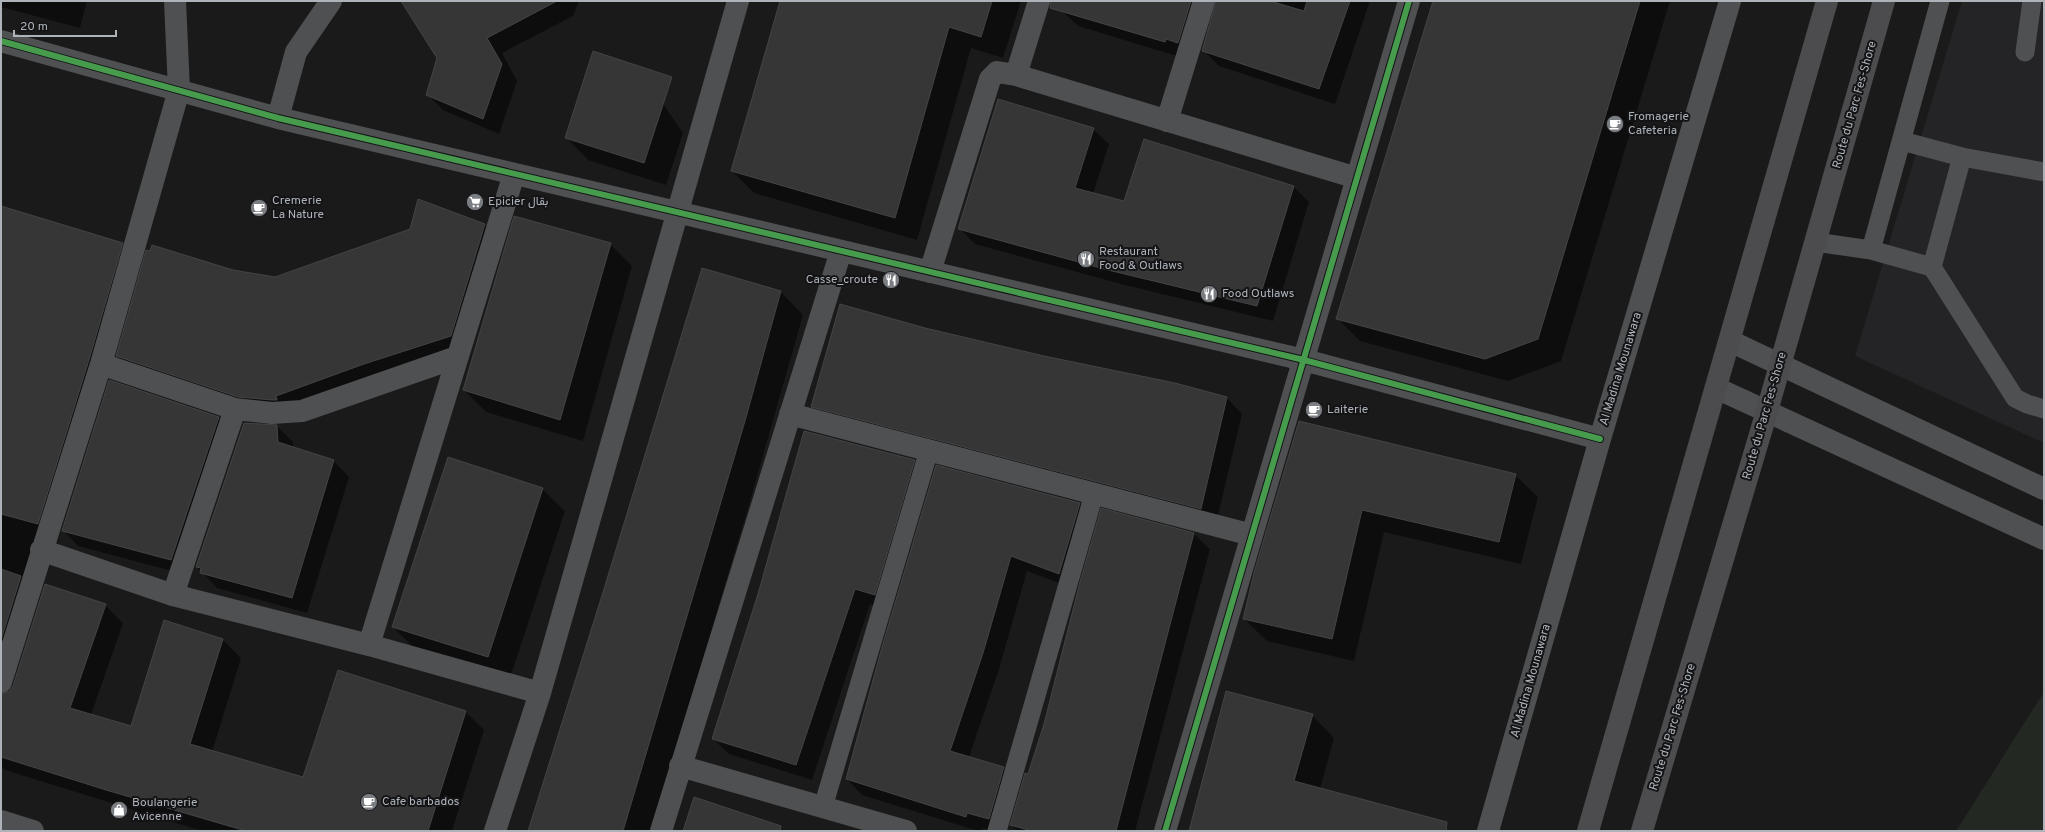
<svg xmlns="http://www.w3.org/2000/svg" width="2045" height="832" viewBox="0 0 2045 832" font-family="Overpass,Vazirmatn,sans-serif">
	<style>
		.built { fill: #242426 }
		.green { fill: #232822 }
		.shadow { fill: #0007 }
		.building { fill: #363637; stroke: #434446 }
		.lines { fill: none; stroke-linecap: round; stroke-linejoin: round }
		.service { stroke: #4f5052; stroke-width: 19 }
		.minor { stroke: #4f5052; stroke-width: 22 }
		.tertiary { stroke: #4f5052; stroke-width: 22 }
		.trunk { stroke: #4c4c4e; stroke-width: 22 }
		.cycleway-casing { stroke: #141416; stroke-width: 8 }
		.cycleway { stroke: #469c4c; stroke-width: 6 }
		.labels { text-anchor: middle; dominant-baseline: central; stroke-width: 4; stroke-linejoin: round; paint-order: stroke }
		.street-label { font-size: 12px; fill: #adb3b9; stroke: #141416 }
		.poi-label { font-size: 12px; fill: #adb3b9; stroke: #141416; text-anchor: start }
	</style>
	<rect width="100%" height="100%" fill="#1a1a1a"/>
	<!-- built -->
	<path class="built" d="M1962,1h82v442l-189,-87z"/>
	<!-- green -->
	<path class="green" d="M2044,692v139h-88z"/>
	<!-- shadow -->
	<path class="shadow" d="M1,1h86l-7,27 -79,-21z
		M418,1h161l-6,15 -71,37 15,28 -18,53 -56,-24 -16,-16 11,-36z
		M782,1h239l-18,57 -32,-10 -54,192 -163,-47 -22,-22z
		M1065,1h305l-35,103 -116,-38 -16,-16 14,-46 -6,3 -31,50 -102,-31 -16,-15z
		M1434,1h236l-109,360 -53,20 -148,-40 -23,-23z
		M651,86l32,47 -17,52 -78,-25 -22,-23z
		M1093,129l16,15 -16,50 32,8 20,-62 149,47 15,15 -36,119 -152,-37 -146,-40 -16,-16z
		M418,201l67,24 16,16 -35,111 -174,63 -159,-44 -16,-15 116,-85 42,7 136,-48z
		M1,207l121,37 18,18 -132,433 97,-90 18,18 -32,92 40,13 34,-106 58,18 18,18 -29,94 91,26 163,-66 18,18 -32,101h-250l-197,-61 -4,-4z
		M515,217l95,27 22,22 -49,175 -97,-29 -22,-22z
		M702,269l79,23 22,23 -55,193 -97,323h-122l76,-242z
		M1227,398l15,16 -26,110 -388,-102 -16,-16z
		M219,418l15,15 -47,142 -109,-29 -15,-16z
		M1299,422l216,53 23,22 -17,67 -137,-32 -30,129 -87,-20 -23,-22z
		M277,426l16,16v6l41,13 15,16 -42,136 -90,-25 -20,-21z
		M914,460l16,16 -40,134 -20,-6 -58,176 -83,-26 -16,-15z
		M937,466l142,38 16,15 -20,70 -48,-18 -28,98 -30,88 35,11 15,15 -25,48 -11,-3 -1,3h-4l-116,-36 -15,-16z
		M542,489l23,22 -55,167 -95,-29 -22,-22z
		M1102,510l92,24 16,15 -75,282h-117l-7,-6 34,-101z
		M1312,715l22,23 -14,51 115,42h-246z"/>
	<!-- building -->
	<path class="building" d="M401,1h156l-70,37 15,26 -19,55 -57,-24 11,-37z
		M780,1h212l-11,36 -32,-10 -54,191 -164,-47z
		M1051,1h140l-13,42 -12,-4 -1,3 -115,-34z
		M1216,1h54l34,10 3,-10h43l-31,88 -117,-38z
		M1433,1h207l-102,338 -53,20 -149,-40z
		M593,51l79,26 -28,86 -79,-25z
		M998,99l96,29 -19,60 49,13 20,-62 150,47 -37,120 -153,-37 -146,-40z
		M418,199l67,25 -34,112 -87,28 -88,32 1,4h-5l-34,-3 -122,-41 30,-106 4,1 2,-6 81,25 42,7 135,-48z
		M1,206l122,37 -34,117 -51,164 -37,-10z
		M514,216l97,27 -51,177 -97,-30z
		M702,268l79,23 -36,130 -122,410h-95l76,-242z
		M840,304l85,24 119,28 131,27 52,14 -26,112 -390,-102z
		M109,380l110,37 -48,143 -109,-29z
		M1299,421l217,53 -17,68 -137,-32 -30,129 -89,-20 12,-50z
		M244,423l33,2 1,17 56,18 -42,138 -92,-25 1,-5 -5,-1z
		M804,431l111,29 -40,135 -20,-6 -59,176 -84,-26 46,-145z
		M448,457l95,31 -55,169 -96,-30z
		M936,465l144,38 -21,71 -48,-18 -28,97 -33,98 54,16 -15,52 -22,-6 -1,4 -120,-38 36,-132z
		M1101,508l93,25 -78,298h-84l-22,-6 15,-52 3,1 16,-50 36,-142z
		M1,569l20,7 -20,64z
		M45,584l61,20 -36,104 61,18 33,-106 59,19 -33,105 113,33 35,-107 128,41 -38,120h-182l-140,-41 -105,-33v-63l8,-3 4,-5z
		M1226,691l87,23 -19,67 153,41 -1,9h-257z
		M694,797l87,29 -1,5h-97z"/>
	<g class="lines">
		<!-- service -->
		<path class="service" d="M2025,52l7,-51
			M1902,141l60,16 -30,110
			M1962,157l82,15
			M1815,242l56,8 69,-249
			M1871,250l61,17 83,131 12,6 17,5
			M823,807l106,-357
			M997,831l97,-337"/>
		<!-- minor -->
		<path class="minor" d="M1,41l277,77 1026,242 296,79
			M1016,75l23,-74
			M278,118l18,-66 35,-51
			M1167,121l37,-120
			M930,272l60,-193 7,-7 19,3 341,103
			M1730,341l314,148
			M101,364l134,45 37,4 30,-2 155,-54
			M1716,388l328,151
			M790,414l462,121
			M41,550l132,45 196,50 171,48
			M173,595l62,-186
			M369,645l145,-471
			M1,682l100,-318 78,-274 -4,-89
			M680,766l226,65
			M495,831l45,-138 198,-692
			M661,831l180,-580
			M1165,831l244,-830
			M1488,831l112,-392 130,-438"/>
		<!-- tertiary -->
		<path class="tertiary" d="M1,821l32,10"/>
		<!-- trunk -->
		<path class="trunk" d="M1588,831l239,-830
			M1642,831l125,-420 117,-410"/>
		<defs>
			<path id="cycleway" d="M1,41l277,77 1026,242 296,79
				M1165,831l244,-830"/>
		</defs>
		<!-- cycleway casing -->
		<use href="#cycleway" class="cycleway-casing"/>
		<!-- cycleway -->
		<use href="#cycleway" class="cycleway"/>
	</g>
	<!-- icons -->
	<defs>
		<symbol id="cafe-disc" viewBox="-11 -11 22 22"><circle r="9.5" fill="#7a7d81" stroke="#141416"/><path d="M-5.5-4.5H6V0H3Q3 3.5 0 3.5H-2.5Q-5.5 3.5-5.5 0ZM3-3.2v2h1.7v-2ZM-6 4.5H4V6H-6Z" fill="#fff"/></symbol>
		<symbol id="supermarket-disc" viewBox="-11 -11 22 22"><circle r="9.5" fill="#7a7d81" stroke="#141416"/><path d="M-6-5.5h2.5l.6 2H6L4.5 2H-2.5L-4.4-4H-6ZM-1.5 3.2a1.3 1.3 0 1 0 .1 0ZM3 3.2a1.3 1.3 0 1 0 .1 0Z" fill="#fff"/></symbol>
		<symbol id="restaurant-disc" viewBox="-11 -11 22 22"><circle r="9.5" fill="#7a7d81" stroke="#141416"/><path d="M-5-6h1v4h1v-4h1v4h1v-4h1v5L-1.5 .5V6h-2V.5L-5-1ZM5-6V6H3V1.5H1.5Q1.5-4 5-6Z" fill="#fff"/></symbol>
		<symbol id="shop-disc" viewBox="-11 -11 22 22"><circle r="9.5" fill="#7a7d81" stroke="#141416"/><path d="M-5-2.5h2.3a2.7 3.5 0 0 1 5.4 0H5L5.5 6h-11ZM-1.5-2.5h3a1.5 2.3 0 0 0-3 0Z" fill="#fff"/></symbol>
	</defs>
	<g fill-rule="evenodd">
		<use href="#cafe-disc" x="1605" y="114" width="20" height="20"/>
		<use href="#supermarket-disc" x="465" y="192" width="20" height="20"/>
		<use href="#cafe-disc" x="249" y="198" width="20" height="20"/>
		<use href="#restaurant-disc" x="1076" y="249" width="20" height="20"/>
		<use href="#restaurant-disc" x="881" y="270" width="20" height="20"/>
		<use href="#restaurant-disc" x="1199" y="284" width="20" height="20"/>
		<use href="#cafe-disc" x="1304" y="400" width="20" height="20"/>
		<use href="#cafe-disc" x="359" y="792" width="20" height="20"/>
		<use href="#shop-disc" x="109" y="800" width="20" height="20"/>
	</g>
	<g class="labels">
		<!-- street labels -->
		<g class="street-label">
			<text transform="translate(1855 105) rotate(-74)">Route du Parc Fes-Shore</text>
			<text transform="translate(1621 369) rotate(-73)">Al Madina Mounawara</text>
			<text transform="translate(1765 416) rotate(-74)">Route du Parc Fes-Shore</text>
			<text transform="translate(1531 681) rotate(-74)">Al Madina Mounawara</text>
			<text transform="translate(1673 727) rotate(-73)">Route du Parc Fes-Shore</text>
		</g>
		<!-- poi labels -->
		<g class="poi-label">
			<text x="1628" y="117">Fromagerie<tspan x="1628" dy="14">Cafeteria</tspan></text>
			<text x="272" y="201">Cremerie<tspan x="272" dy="14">La Nature</tspan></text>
			<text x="488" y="202">Epicier بقال</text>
			<text x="1099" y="252">Restaurant<tspan x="1099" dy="14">Food &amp; Outlaws</tspan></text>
			<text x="878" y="280" text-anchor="end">Casse_croute</text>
			<text x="1222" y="294">Food Outlaws</text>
			<text x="1327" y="410">Laiterie</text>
			<text x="382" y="802">Cafe barbados</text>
			<text x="132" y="803">Boulangerie<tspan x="132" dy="14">Avicenne</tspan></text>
		</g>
	</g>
	<!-- border -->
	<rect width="2045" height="832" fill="none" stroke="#adb3b9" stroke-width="4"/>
	<!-- scale -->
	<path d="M14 30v6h102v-6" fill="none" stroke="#adb3b9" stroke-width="2"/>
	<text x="20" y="30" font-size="12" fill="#adb3b9" stroke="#141416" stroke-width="3" paint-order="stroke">20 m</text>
</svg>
